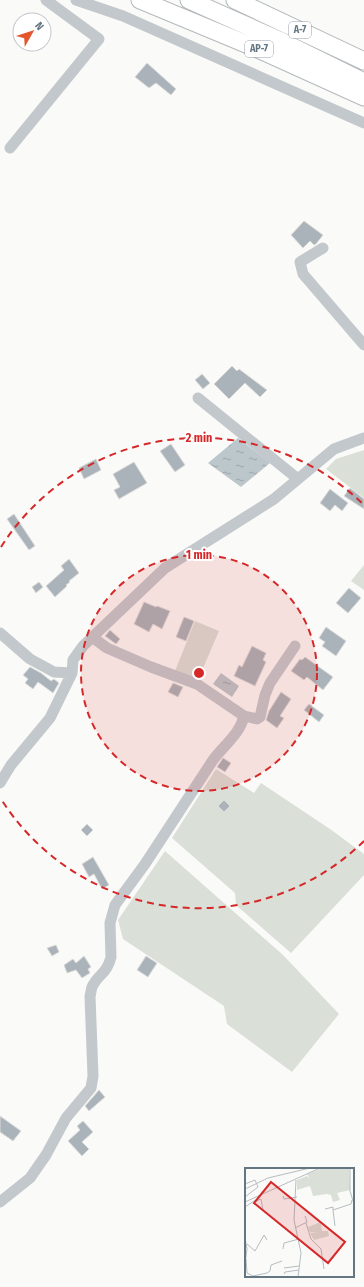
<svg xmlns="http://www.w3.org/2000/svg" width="364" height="1287" viewBox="0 0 364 1287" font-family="'Fira Sans Condensed',sans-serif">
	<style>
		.green { fill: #dadfd7 }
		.water { fill: url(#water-ripples) }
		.building { fill: #aab3b9; stroke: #dcdcda }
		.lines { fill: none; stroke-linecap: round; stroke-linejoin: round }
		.highway-casing { stroke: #b4b9bd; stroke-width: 19 }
		.minor { stroke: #c3c8cc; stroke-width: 11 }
		.highway { stroke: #fff; stroke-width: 17 }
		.ring { fill: none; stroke: #d62828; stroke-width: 2; stroke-dasharray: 7 5 }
		.labels { text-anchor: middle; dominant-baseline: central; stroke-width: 4; stroke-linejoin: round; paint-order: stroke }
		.shield { fill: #fff; stroke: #939fa8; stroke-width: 1 }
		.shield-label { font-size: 10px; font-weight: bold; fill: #657683 }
		.inset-road { fill: none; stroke: #b5bdc2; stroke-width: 1 }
		.view { fill: #d62828; fill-opacity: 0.15; stroke: #d62828; stroke-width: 2 }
		.inset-edge { fill: none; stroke: #657683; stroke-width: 2 }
		.centre { fill: #d62828; stroke: #fff; stroke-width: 2 }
		.ring-label { font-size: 12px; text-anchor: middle; font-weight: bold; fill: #d62828; stroke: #fff; stroke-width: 4; stroke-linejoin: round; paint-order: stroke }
	</style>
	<defs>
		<pattern id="water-ripples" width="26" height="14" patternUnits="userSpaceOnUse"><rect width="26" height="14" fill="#bbc7cb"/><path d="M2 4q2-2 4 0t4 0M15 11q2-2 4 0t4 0" fill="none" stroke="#9ca6aa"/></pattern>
	</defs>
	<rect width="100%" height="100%" fill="#fafaf8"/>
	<!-- green -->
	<path class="green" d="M364,450v48l-38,-29 10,-10z
		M364,565v25l-13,-9z
		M195,621l24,10 -21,49 -23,-9z
		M216,769l38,24 7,-10 69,46 34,25v21l-73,78 -55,-48 -1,-12 -63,-55z
		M165,851l118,104 56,59 -47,58 -65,-48 -3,-18 -101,-67 -5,-19z"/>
	<!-- water -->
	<path class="water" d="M238,438l32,25 -29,24 -33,-24z
		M221,673l18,13 -7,11 -19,-13z"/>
	<!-- building -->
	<path class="building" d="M147,63l29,26 -5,6 -15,-12 -7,5 -14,-11z
		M304,221l19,14 -7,9 -2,1 -4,-4 -7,7 -12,-13z
		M232,366l5,5 2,-2 28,21 -7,7 -15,-14 -16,16 -15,-15z
		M202,374l8,9 -7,6 -8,-9z
		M171,444l14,21 -10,7 -15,-21z
		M96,459l5,11 -17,9 -5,-11z
		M134,462l13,21 -28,16 -5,-9 6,-3 -7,-13z
		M350,488l14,11v10l-20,-13z
		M330,489l18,14 -6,8 -7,-6 -5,6 -10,-8z
		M14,514l21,32 -6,4 -22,-31z
		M69,559l10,14 -10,8 1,1 -4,3 1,1 -12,11 -9,-11 18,-16 -3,-4z
		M39,582l4,5 -7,6 -4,-6z
		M349,588l12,10 -13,15 -12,-10z
		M144,602l12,5 1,-1 13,5 -8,18 -9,-5 -4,8 -15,-8z
		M184,617l10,4 -8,20 -10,-4z
		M326,627l20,14 -10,15 -14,-10 3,-4 -6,-4z
		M110,630l10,9 -4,5 -11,-8z
		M252,646l14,7 -3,7 3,2 -11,24 -21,-10 5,-11 3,2z
		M305,657l28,20 -10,13 -16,-13 -3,3 -13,-9 9,-12 2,1z
		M30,667l11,6 10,8 3,-2 5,4 -6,10 -15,-11 -5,7 -8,-6 3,-4 -5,-4z
		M173,683l10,4 -5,10 -10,-5z
		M281,692l10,7 -11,17 4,2 -7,10 -11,-8 3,-9z
		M309,704l15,11 -5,7 -15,-12z
		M223,758l8,5 -6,9 -8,-5z
		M224,800l6,6 -6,6 -6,-6z
		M87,824l6,6 -6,6 -6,-6z
		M93,857l16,28 -7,4 -8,-15 -5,3 -7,-13z
		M56,945l3,7 -7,4 -5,-8z
		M84,956l7,11 -3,2 2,4 -8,5 -6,-8 -9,3 -3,-8 9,-6 3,4z
		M146,956l11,7 -9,14 -11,-7z
		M99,1090l6,7 -16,14 -4,-5z
		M0,1116l21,15 -8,10 -13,-9z
		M83,1121l10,11 -11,10 7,7 -7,7 -14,-15 12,-11 -3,-4z"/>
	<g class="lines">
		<defs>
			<path id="highway" d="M140,0l118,49 106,48
				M189,0l92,41 83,41
				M235,0l129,61"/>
		</defs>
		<!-- highway casing -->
		<use href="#highway" class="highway-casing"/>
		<!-- minor -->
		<path class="minor" d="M76,0l47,16 241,107
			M10,148l89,-109 -53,-39
			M323,248l-23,14 3,12 61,71
			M198,398l100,81
			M0,633l30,26 24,13 18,1
			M92,637l15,11 44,19 46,17 47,32 13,3 3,-2 5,-22 5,-12 25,-37
			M0,783l11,-18 39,-47 22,-45 1,-13 10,-14 82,-78 109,-69 60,-50 30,-11
			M0,1202l30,-24 16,-23 20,-37 25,-30 2,-12 -3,-80c1,-3 1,-6 2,-9 6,-13 15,-13 19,-30l-1,-34 5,-18 30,-41 68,-104c11,-15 27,-26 31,-44"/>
		<!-- highway -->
		<use href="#highway" class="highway"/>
	</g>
	<!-- distance rings -->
	<circle cx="199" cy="673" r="118" fill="#d62828" fill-opacity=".12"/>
	<g class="ring">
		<circle cx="199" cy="673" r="118"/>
		<path d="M364 841A235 235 0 0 1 1 799M1 547A235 235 0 0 1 364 505"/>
	</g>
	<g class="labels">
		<!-- shield labels -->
		<g class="shield">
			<rect x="289" y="22" width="22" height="16" rx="3"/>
			<rect x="245" y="41" width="28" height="16" rx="3"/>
		</g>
		<g class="shield-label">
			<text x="300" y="30">A-7</text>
			<text x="259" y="49">AP-7</text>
		</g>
	</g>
	<!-- overview -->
	<g transform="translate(245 1168)">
		<rect width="109" height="109" fill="#fafaf8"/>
		<path d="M78,0h26l1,22 -13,3 3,7 -7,2 -2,-7 -4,-1 -14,2 -3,-10 -13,4v-10l10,-4 3,3 -3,-5zM76,54l1,9h6l1,5 -15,4 -4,-7 7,-1h-7l-2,-5z" fill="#dadfd7"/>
		<path class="inset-road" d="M105,0v23l4,13M51,12l-2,40 7,33 -3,24M0,16l10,-4 3,7 -13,10M0,21l23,-11 42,-10M38,28l1,3 13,-2M11,33l5,-2 2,11M0,34l75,-34M0,39l15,-10M80,41l8,-2v3l18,-6 1,-4M88,42l2,16M61,55l5,16 10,10 3,20M50,60l12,-6 -2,-6M0,70l2,11 -2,15M2,76l8,7 9,-16 3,5M38,81l1,-6 15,-4M1,91l1,14 6,3 14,-3 3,-2 1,-6 11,-4M39,100l15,-2M39,106l1,-2 14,-2"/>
		<path class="view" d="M26,14l74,60 -17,21 -74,-60z"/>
		<rect width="109" height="109" class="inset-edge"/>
	</g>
	<circle cx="199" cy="673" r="6" class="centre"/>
	<g class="ring-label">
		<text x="199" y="442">2 min</text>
		<text x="199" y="559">1 min</text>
	</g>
	<!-- north arrow -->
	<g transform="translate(32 32) rotate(51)"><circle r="19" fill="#ffffff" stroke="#c1c8cd"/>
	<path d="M0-3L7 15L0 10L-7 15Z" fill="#e4572e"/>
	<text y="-6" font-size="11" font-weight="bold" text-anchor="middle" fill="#657683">N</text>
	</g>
</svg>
